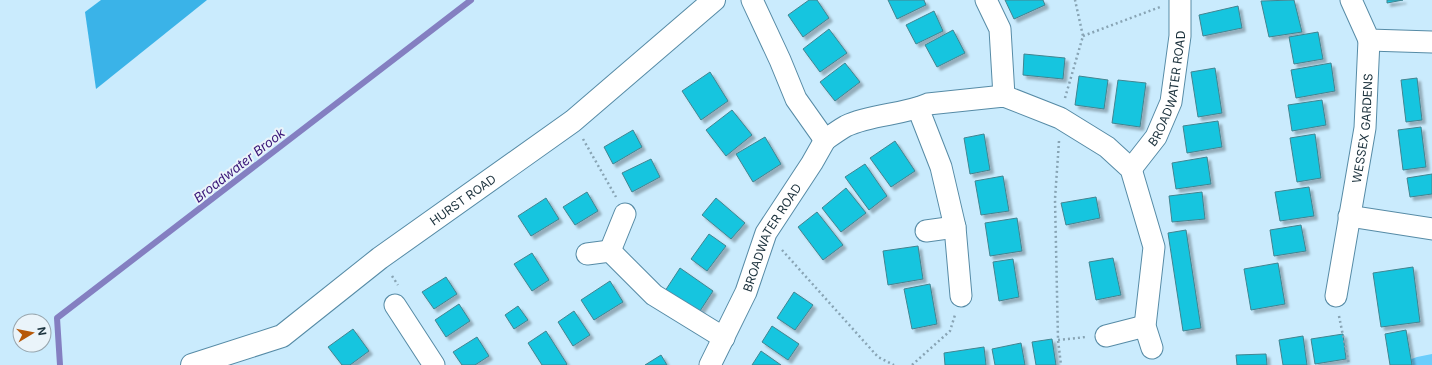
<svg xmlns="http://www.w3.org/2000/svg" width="1432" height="365" viewBox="0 0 1432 365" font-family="Inter,sans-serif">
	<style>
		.green { fill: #6acdfc }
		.forest { fill: #3ab3e8 }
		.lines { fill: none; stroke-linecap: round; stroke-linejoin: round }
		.stream { stroke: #847fc1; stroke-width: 6 }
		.building { fill: #18c5df; stroke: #428490; filter: url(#shadow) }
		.minor-casing { stroke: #568ba6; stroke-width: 23 }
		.major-casing { stroke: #568ba6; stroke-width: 24 }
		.path { stroke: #88a4b4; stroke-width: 2.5; stroke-dasharray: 2 3; stroke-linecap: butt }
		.minor { stroke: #fff; stroke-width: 21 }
		.major { stroke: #fff; stroke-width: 22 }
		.labels { text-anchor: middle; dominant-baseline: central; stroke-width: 4; stroke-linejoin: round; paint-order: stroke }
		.street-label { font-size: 12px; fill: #1c323d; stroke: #eaf4fa }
		.water-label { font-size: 13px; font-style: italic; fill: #381477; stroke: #eaf4fa }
	</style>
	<defs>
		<filter id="shadow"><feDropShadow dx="3.5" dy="3.5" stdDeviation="1" flood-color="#0004"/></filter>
	</defs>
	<rect width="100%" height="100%" fill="#caebfd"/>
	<!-- green -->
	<path class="green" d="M1432,354v11h-36l21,-8z"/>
	<!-- forest -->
	<path class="forest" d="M101,0h106l-111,89 -11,-77z"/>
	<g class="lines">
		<!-- stream -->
		<path class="stream" d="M60,365l-3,-47 414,-318"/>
	</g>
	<!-- building -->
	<path class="building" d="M809,0h8l12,18 -26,19 -15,-22z
		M888,0h36l2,5 -29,14z
		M1005,0h38l2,5 -31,14z
		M1294,0l8,32 -33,5 -8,-36z
		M1387,0h16l-16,3z
		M1238,6l4,22 -39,8 -4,-21z
		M934,11l9,20 -27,13 -10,-19z
		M829,29l18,24 -27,19 -17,-23z
		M953,30l12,23 -28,14 -12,-22z
		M1318,32l5,27 -29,5 -5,-27z
		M1024,54l41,4 -2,21 -40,-4z
		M845,63l15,19 -25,19 -15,-19z
		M1331,63l4,28 -39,7 -5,-28z
		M1215,68l7,45 -24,4 -7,-45z
		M710,72l18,29 -27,19 -19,-29z
		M1079,76l29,4 -4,29 -29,-4z
		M1417,78l5,42 -16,2 -5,-42z
		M1118,80l28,3 -6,44 -28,-4z
		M1322,100l4,25 -34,6 -4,-26z
		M732,110l20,25 -26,21 -20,-26z
		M1218,121l4,26 -35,6 -4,-27z
		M1421,127l5,40 -23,3 -5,-40z
		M633,130l9,17 -29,17 -9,-17z
		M984,134l6,36 -20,4 -6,-36z
		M1315,134l6,44 -24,4 -7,-44z
		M765,137l16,27 -28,18 -17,-28z
		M895,141l20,30 -24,16 -21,-29z
		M1207,157l4,27 -35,5 -4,-26z
		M651,159l9,18 -28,15 -10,-19z
		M865,164l22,32 -18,14 -24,-33z
		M1432,174v20l-22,3 -3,-19z
		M1003,176l6,35 -28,4 -6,-34z
		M1309,187l5,29 -34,5 -5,-29z
		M846,188l20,25 -25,19 -19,-24z
		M587,192l11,19 -23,14 -12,-18z
		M1202,192l3,27 -33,3 -3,-26z
		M1096,197l4,21 -34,7 -5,-22z
		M546,198l13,21 -28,17 -13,-20z
		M716,198l29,25 -14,16 -29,-24z
		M817,212l26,33 -20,15 -25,-33z
		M1017,218l5,33 -32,5 -5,-33z
		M1301,225l5,26 -32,5 -4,-26z
		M1186,230l15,98 -18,3 -15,-98z
		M709,234l17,12 -19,25 -16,-12z
		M918,246l5,33 -35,6 -5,-34z
		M532,253l17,27 -17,11 -18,-27z
		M1113,258l8,37 -25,5 -7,-38z
		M1013,259l6,38 -20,4 -6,-39z
		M1278,263l7,41 -34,6 -7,-41z
		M1413,267l7,55 -39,5 -8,-54z
		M680,268l33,23 -15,23 -33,-23z
		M446,277l11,17 -23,15 -12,-17z
		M610,281l13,21 -29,18 -13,-20z
		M930,284l7,40 -25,5 -8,-40z
		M794,292l19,13 -18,25 -18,-12z
		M459,304l11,17 -24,16 -11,-17z
		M518,306l10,14 -14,9 -9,-14z
		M574,311l16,24 -17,11 -15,-24z
		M772,326l27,18 -11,16 -26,-18z
		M353,329l16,22 -19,14h-8l-14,-18z
		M1406,330l6,35h-22l-5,-31z
		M546,331l21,33 -1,1h-24l-14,-22z
		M1343,334l3,25 -31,5 -4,-25z
		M1303,336l4,29h-24l-4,-25z
		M477,337l12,19 -14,9h-13l-9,-13z
		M1052,339l4,26h-20l-4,-23z
		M1021,343l4,22h-30l-3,-16z
		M984,347l2,18h-41l-1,-12z
		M761,351l20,14h-29z
		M1266,354l1,11h-30l-1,-10z
		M661,355l6,10h-22z"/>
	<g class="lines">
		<defs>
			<g id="minor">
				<path d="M752,0l28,60 16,39 29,41c7,-5 14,-10 21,-14 25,-12 57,-11 82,-22l76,-8 56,22 47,29 24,22 23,78 -9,79 7,22"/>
				<path d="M986,0l14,29 4,67"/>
				<path d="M1351,0l18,40 63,2"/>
				<path d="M918,108l23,59 14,60 6,69"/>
				<path id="s1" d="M1131,169l25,-32 15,-35 9,-66v-36"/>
				<path d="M1349,216l83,13"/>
				<path d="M926,231l29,-4"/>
				<path d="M610,251l15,-37"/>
				<path d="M587,254l23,-3 44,44 70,43"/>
				<path id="s2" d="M1336,296l29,-168 4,-88"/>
				<path d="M395,305l39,60"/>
				<path d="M1106,336l39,-10"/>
				<path id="s3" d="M710,365l36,-73 20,-59 46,-70 13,-23"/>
			</g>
			<g id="major">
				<path id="s4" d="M192,365l90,-29 98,-78 193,-137 141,-121"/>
			</g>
		</defs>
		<!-- minor casing -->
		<use href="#minor" class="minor-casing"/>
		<!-- major casing -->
		<use href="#major" class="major-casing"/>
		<!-- path -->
		<path class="path" d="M1083,36l77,-29
			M1065,98l18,-62 -8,-36
			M583,139l33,58
			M1059,141l-4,58 3,141 3,25
			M782,250l96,107 16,8
			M392,276l6,9
			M1339,316l10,49
			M1058,340l28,-3
			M912,365l38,-34 5,-16"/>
		<!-- minor -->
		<use href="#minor" class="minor"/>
		<!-- major -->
		<use href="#major" class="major"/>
	</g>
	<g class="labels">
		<!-- street labels -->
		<g class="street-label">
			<text stroke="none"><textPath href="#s1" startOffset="91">BROADWATER ROAD</textPath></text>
			<text stroke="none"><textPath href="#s2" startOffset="170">WESSEX GARDENS</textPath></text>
			<text stroke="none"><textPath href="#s4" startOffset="321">HURST ROAD</textPath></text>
			<text stroke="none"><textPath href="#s3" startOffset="142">BROADWATER ROAD</textPath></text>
		</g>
		<!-- water labels -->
		<g class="water-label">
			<text transform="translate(239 165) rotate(-38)">Broadwater Brook</text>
		</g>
	</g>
	<!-- north arrow -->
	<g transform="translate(32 333) rotate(80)"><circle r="19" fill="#eaf4fa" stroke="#98a6ae"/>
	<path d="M0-3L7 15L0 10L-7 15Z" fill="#b65809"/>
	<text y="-6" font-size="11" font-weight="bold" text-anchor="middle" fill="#1c323d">N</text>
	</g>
</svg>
